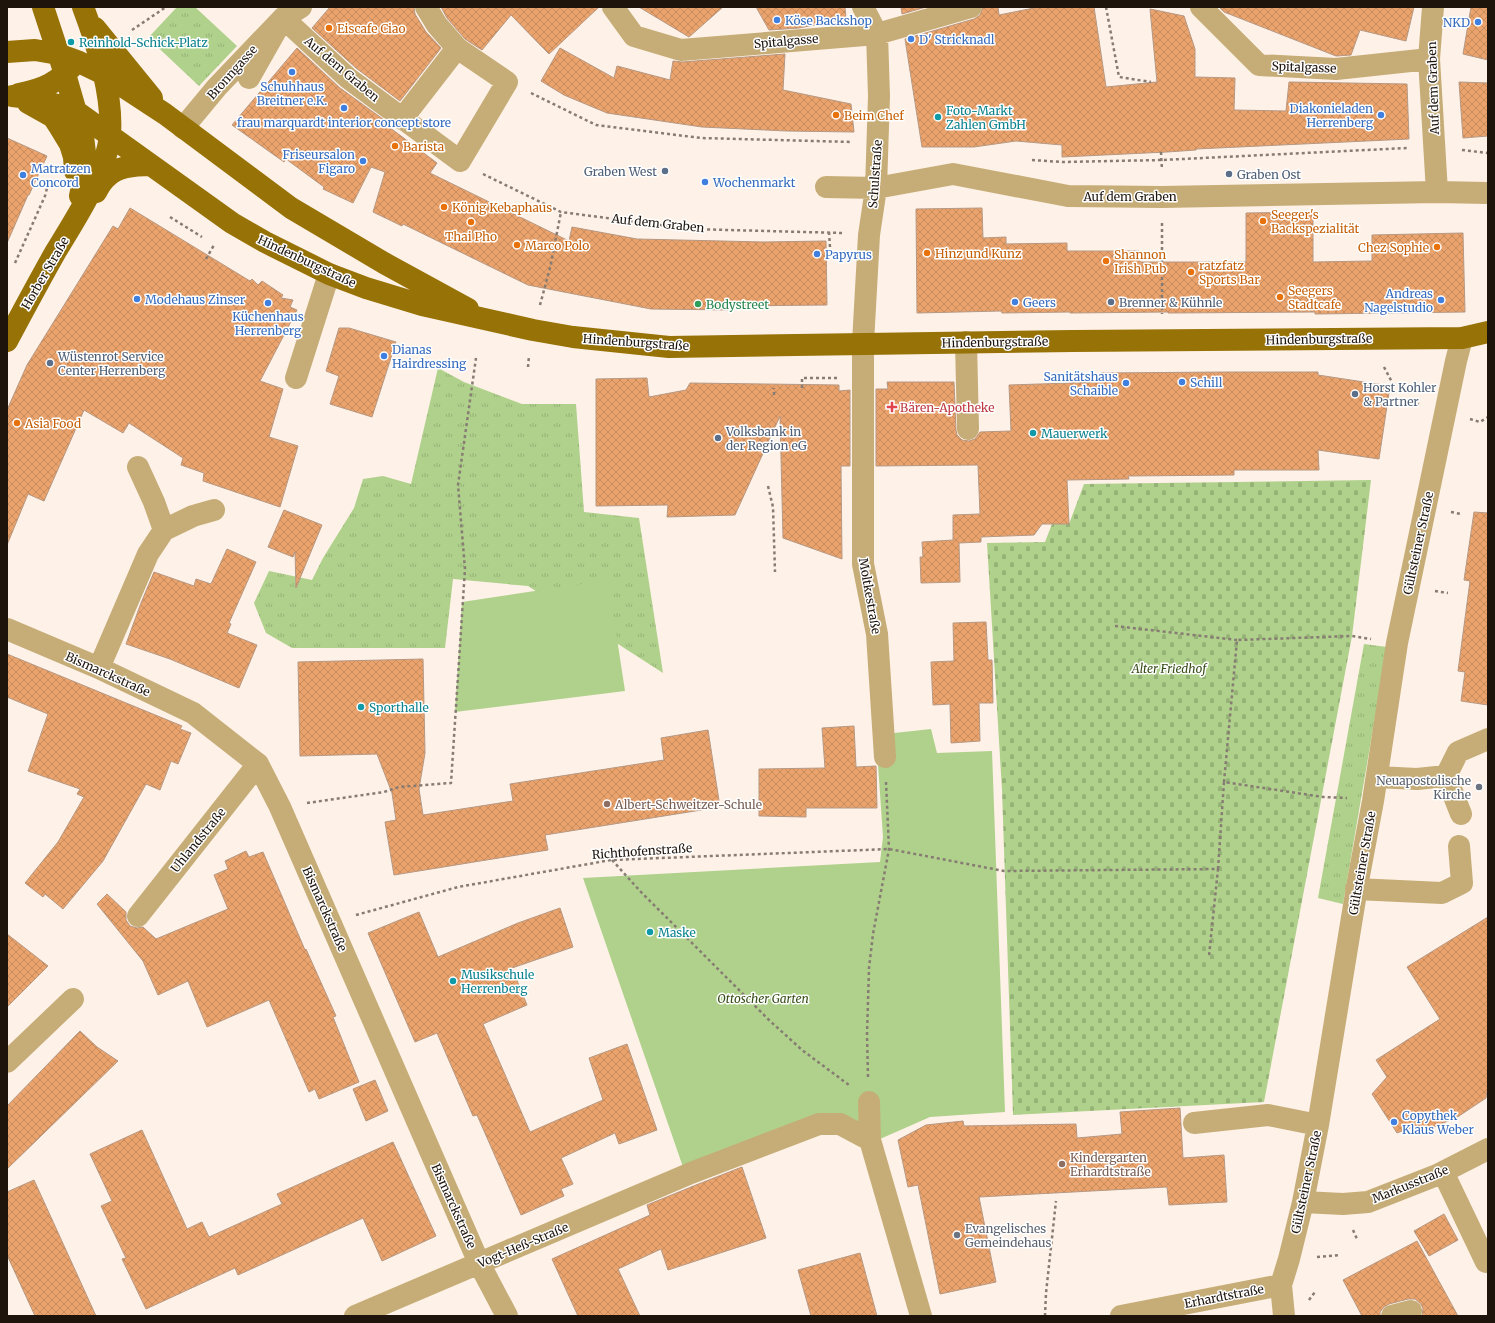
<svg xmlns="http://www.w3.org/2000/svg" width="1495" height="1323" viewBox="0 0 1495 1323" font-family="Merriweather,serif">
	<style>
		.grass { fill: url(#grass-tufts) }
		.cemetery { fill: url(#cemetery-stones) }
		.park { fill: #afd18b }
		.building { fill: url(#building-cross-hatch); stroke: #b69883 }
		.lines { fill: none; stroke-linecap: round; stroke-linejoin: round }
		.path { stroke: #877c73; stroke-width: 2.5; stroke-dasharray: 3 3; stroke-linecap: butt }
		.minor { stroke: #c6ad77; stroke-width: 22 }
		.major { stroke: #977206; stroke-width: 22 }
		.shop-dot { fill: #3f7fe0; stroke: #fff; stroke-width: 1.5 }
		.food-dot { fill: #e8710a; stroke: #fff; stroke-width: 1.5 }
		.culture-dot { fill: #0f9aa8; stroke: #fff; stroke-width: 1.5 }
		.service-dot { fill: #5c6f8a; stroke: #fff; stroke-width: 1.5 }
		.leisure-dot { fill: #2e9e5b; stroke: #fff; stroke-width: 1.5 }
		.health-dot { fill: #e0444e; stroke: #fff; stroke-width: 1.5 }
		.worship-dot { fill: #6b7280; stroke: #fff; stroke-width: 1.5 }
		.education-dot { fill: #8d6e63; stroke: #fff; stroke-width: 1.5 }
		.labels { text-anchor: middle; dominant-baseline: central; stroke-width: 3; stroke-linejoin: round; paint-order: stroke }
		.shop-label { font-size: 12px; fill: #366cbe; stroke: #fff; text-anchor: start }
		.food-label { font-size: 12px; fill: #c56008; stroke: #fff; text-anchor: start }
		.street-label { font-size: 12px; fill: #1e140c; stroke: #fff }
		.culture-label { font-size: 12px; fill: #0d838f; stroke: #fff; text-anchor: start }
		.service-label { font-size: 12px; fill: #4e5e75; stroke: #fff; text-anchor: start }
		.leisure-label { font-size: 12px; fill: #27864d; stroke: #fff; text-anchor: start }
		.health-label { font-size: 12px; fill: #be3a42; stroke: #fff; text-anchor: start }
		.park-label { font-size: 12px; font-style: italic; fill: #354c16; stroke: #fff }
		.worship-label { font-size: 12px; fill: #5b616d; stroke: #fff; text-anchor: end }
		.education-label { font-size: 12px; fill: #785e54; stroke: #fff; text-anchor: start }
	</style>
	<defs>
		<pattern id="grass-tufts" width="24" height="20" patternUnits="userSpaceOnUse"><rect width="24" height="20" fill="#afd18b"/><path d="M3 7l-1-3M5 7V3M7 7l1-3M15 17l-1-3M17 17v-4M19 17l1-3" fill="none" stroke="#96b377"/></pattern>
		<pattern id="cemetery-stones" width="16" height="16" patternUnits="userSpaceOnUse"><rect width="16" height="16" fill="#afd18b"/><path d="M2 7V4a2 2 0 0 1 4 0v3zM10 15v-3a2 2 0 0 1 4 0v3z" fill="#96b377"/></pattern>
		<pattern id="building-cross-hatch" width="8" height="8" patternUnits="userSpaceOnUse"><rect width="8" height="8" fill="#eaa36c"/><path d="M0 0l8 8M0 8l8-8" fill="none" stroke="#c88b5c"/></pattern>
	</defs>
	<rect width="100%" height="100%" fill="#fef1e7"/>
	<!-- grass -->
	<path class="grass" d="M177,7h18l42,39 -38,40 -51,-48z
		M438,368l26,14 58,22h54l8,108 55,6 24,155 -135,-87 -75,-7 -8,69h-153l-26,-15 -12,-30 15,-32 43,9 11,-22 31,-50 9,-29 20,-3 28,8z
		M1364,644l23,3 -44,257 -25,-6z"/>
	<!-- cemetery -->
	<path class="cemetery" d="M1371,480l-19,156 -88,466 -251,13 -11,-325 -15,-247 58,-1 7,-18h17l15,-40z"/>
	<!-- park -->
	<path class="park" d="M608,580l17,111 -170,21 7,-110z
		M931,729l6,24 55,-2 13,361 -75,5 -50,22 -54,-25 -143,53 -100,-289 297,-16 3,-25 -7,-102z"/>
	<!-- building -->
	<path class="building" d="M330,7h84l1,7 11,18 15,16 -41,53 -44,-33 -44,-40z
		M441,7h158l-50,47 -38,-39 -29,35 -17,-11 -18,-21z
		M639,7h84l-34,30z
		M756,7h89l1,12 -47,9 -30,2z
		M901,7h25l-24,7z
		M983,7h15l1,8 40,-8h55l12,80 51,-5 -7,-73 34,7 11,33v28l40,1 -1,32 52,1 3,-29 118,2 2,55 -213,10v1l-29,2 -105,5v-12l-46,-4 -42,6h-52l-17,-108 69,-20 6,-4z
		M1219,7h195l-8,34 -46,-11 -9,25 -15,1 -112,-44z
		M1471,7h17v53l-25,-6z
		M297,48l43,40 47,34 -2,2 52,39 -7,10 139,68 3,-14 65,12 127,3 62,-1 1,64 -94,1v4l-82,-1 -123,-24 -125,-61 -1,2 -29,-14 12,-40 -14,-5 -18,36 -30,-14 1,-2 -38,-28 -2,3 -52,-37z
		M560,48l54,30 3,-12 53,14 3,-19 9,1 103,-8 -2,36 68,14 3,28 -68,-1 -84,-4 -95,-14 -43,-18 -23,-14z
		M1459,82l29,1v53l-25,2z
		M7,138l40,18 -18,39h-1l-21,48z
		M130,208l120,73 2,-2 6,6 4,-4 21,14 -2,3 12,2 -3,7 7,3 -37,71 23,8 -14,48 29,9 -18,61 -77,-26 1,-8 -23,-8 2,-7 -54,-35 -6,10 -39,-23 -40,91 -16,-7 -21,51v-135l20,-45 86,-139 5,3z
		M982,208l1,30 23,-1v7l61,-1v8h72l1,11h106v-49l67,-1v50l59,-1v-26l91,-2 2,79 -150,2v-2l-147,1v-1l-98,1v-1l-68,1 -1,-2 -84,2 -1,-104z
		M339,328h10l47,14 -24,75 -42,-13 9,-28 -13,-5z
		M1225,372h93v3l72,11 -11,73 -61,-9 1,20h-85v5l-106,1 1,3 -62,1 2,44h-27l-8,11 -53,2v5l-22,1 1,39 -39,1 -1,-26h3l-1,-15 31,-2v-25l27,-1 -2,-49 -102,1v-77h12l-1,-7h67l2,48 1,5 5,5 7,1 6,-2 5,-7 31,-1 -2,-46 92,-3v-9z
		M647,378l2,19 37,-7 4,-7 149,2v6l11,-1v76h-9l1,93 -59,-21 -3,-122 -45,99 -68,2 1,-12 -72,1v-127z
		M284,510l38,15 -26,63 -1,-36 -2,5 -25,-10z
		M1474,512l14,1v192l-27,-4 4,-29 -7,-1 12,-90 -6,-1z
		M227,549l29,13 -27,61 2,1 -4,9 30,12 -18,43 -69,-29 -44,-15 15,-41 13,-31 40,14 2,-7 15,5z
		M986,622l2,38h4l1,43h-14l1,38 -29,2 -1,-39 -17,1 -2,-43 23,-1 -1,-38z
		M7,654l175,72 -2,3 11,4 -13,31 -7,-3 -11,29 -14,-6 -43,77 -40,48 -18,-15 -2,3 -18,-14 33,-41 26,-45 -7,-3 3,-5 -52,-18 20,-57 -41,-17z
		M423,659l2,94 -6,36 4,26 90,-14 -3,-17 154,-24 -3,-22 47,-8 12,77 -175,28 3,15 -154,25 -9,-53 11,-2 -4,-27 -15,-39 -77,2 -2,-94z
		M854,726l2,41 20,-1 1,42h-71v9l-47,-1v-47l66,-1 -3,-40z
		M246,851l3,6 14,-5 42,98 1,-1 30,67 -3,1 26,65 -40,17 -4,-10 -6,3 -40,-92 -62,27 -19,-46 -30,14 -15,-34 -46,-57 10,-10 19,18v8l4,6 7,2 6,-1 13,12 72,-30 -14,-34 14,-6 -3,-8z
		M560,908l13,39 -61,21 15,37 -44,19 47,108 73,-32 -14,-42 38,-14 30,86 -38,14 -4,-11 -54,25 12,26 -12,5 3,7 -43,19 -44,-100 -4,1 -36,-83 -22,9 -47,-109 51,-21 19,45 80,-34z
		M1488,917v169l-2,12 -27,18 -29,13 -15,-3 -18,7 -25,-39 15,-17 -11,-17 64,-41 -33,-52z
		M7,934l41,32 -41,41z
		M80,1031l17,16 21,14 -111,108v-63z
		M375,1080l13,31 -22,10 -13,-32z
		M1180,1108l3,50 41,-3 3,47 -58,3 -2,-18 -188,10 17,85 -56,12 -22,-109 -10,2 -10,-47 28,-15 37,-4 1,5 112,-2 1,14 45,-4 -2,-22z
		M142,1130l45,99 15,-7 7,15 73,-33 -5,-10 116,-52 43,94 -54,25 -19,-43 -125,57 -3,-7 -89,41 -24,-50 4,-1 -25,-52 11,-5 -22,-47z
		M742,1167l24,71 -98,32 -7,-21 -43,20 22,47h-62l-26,-57 98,-44 -3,-10 49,-20z
		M34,1180l42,92 20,44h-61l-28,-61v-63z
		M1444,1214l14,26 -29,16 -15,-25z
		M1417,1241l41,75h-36l1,-8 -3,-5 -5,-4h-7l-19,5 -5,3 -4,5v4h-18l-19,-36z
		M860,1253l17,63h-66l-13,-46z"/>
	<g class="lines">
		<!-- path -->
		<path class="path" d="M1106,7l13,70 32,5
			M132,30l34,-23
			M531,93l65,32 105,13 151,4
			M1462,150l26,3
			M1161,152l1,18
			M1032,160l30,2 100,-2 245,-12
			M483,174l78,38 130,17 151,4
			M170,217l32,20
			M1162,223v91
			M829,232l1,15
			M206,259l8,-14 -1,-1
			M15,263l30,-67 4,-16
			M540,305l10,-37 11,-56
			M528,367l1,-11
			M1384,367l10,19
			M802,388v-10h35
			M774,395v-7
			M1401,399l18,5
			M1470,419l10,3 8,-5
			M768,486l5,21 2,65
			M1451,512l10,2
			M1435,591l13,2
			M1115,626l122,14
			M1224,782l13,-142 115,-4 19,3
			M307,803l77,-11 15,-5 52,-4 14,-214 -7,-84 18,-127
			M612,860l28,31 129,129 33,30 47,35
			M1218,869l6,-87 99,15 24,1
			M356,915l102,-28 153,-27 278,-11 115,22 214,-2 -9,87
			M868,1077l-1,-43 2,-66 4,-34 16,-85 -3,-67
			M1353,1230l4,9
			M1317,1257l23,-2
			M1309,1300l6,-8
			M1045,1316l1,-23 10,-92"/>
		<!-- minor -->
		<path class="minor" d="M613,7l21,29 47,14 196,-16 94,-27
			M863,7l14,27 2,62 -3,92 -7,47 -6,108v221l14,70 8,123
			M1201,7l58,58 77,4 93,-10
			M1433,7l-4,52 8,133
			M283,18l65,60 112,83 47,-79 -50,-34 -20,-23 -11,-18
			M249,78l34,-60 18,-11
			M402,119l55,-71
			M183,128l34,-41 66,-69
			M826,187l50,1 77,-14 115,22 94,1 275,-5 51,1
			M966,342l2,87
			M296,378l33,-104
			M138,467l16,35 10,28
			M7,629l92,39 94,45 65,51 22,43 199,456 28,53
			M99,668l49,-114 16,-24 29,-14 21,-6
			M1446,776l12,-24 30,-13
			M1377,777l40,2 29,-3 15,38
			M1356,889l86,4 20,-10 -3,-37
			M138,916l120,-152
			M7,1062l66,-63
			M1194,1123l74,-8 50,10
			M870,1140l51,176
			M1443,1172l43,90 2,-1
			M1303,1202l40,2 25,-2 69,-27 51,-26
			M355,1316l336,-143 128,-49h21l30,16 -1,-38
			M1121,1316l160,-31
			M1284,1316l-3,-31 8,-26 14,-57 15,-77 40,-244 15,-80 24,-158 59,-282 6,-23
			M1392,1316l19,-5"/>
		<!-- major -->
		<path class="major" d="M43,7l22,67 18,62 2,17v19l-5,24
			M95,28l57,70
			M7,52l28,-2 23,4 19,7 27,13 61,40 126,94 93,55 84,46
			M19,94c26,-5 37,-11 56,-30
			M12,96c24,2 42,7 65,16l155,111 33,19 64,32 37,14 56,17 111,25 40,7 96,10 404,-6 389,-3 26,-6
			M28,103l25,14 6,9 11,18 4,13 1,14
			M96,192c3,-5 6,-11 11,-15 10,-11 30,-12 44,-12
			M7,341c16,-30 32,-60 49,-90 19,-31 52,-82 54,-117 3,-40 -13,-90 -27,-127"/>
	</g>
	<!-- markers -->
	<g class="shop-dot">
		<circle cx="777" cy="20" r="4"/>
		<circle cx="1478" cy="22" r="4"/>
		<circle cx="911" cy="39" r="4"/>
		<circle cx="292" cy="72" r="4"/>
		<circle cx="344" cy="108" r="4"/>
		<circle cx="1381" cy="115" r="4"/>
		<circle cx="363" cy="161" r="4"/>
		<circle cx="23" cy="175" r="4"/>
		<circle cx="705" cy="182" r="4"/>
		<circle cx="817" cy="254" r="4"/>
		<circle cx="137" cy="299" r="4"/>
		<circle cx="1441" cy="300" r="4"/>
		<circle cx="1015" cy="302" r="4"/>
		<circle cx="268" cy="303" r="4"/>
		<circle cx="384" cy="356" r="4"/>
		<circle cx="1182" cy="382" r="4"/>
		<circle cx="1126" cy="383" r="4"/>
		<circle cx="1394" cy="1122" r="4"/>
	</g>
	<g class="food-dot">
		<circle cx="329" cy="28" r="4"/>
		<circle cx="836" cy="115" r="4"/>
		<circle cx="395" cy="146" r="4"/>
		<circle cx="444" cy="207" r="4"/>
		<circle cx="1263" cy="221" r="4"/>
		<circle cx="471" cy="222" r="4"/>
		<circle cx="517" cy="245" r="4"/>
		<circle cx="1437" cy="247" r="4"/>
		<circle cx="927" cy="253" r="4"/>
		<circle cx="1106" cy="261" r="4"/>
		<circle cx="1191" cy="272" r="4"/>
		<circle cx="1280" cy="297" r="4"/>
		<circle cx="17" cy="423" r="4"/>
	</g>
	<g class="culture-dot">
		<circle cx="71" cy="42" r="4"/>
		<circle cx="938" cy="117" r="4"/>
		<circle cx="1033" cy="433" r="4"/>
		<circle cx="361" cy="707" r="4"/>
		<circle cx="650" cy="932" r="4"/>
		<circle cx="453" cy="981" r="4"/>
	</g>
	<g class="service-dot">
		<circle cx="665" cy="171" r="4"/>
		<circle cx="1229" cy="174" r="4"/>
		<circle cx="1111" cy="302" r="4"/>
		<circle cx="50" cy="363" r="4"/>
		<circle cx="1355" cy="394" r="4"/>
		<circle cx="718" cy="438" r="4"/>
	</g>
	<circle class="leisure-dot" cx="698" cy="304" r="4"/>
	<path class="health-dot" d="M890 401h4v4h4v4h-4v4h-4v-4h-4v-4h4z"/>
	<g class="worship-dot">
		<circle cx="1479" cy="787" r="4"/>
		<circle cx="957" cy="1235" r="4"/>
	</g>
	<g class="education-dot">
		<circle cx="607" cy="804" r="4"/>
		<circle cx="1062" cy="1164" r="4"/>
	</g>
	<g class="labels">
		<!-- shop labels -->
		<g class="shop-label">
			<text x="785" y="20">Köse Backshop</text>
			<text x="1470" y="22" text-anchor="end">NKD</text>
			<text x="919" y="39">D' Stricknadl</text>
			<text x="292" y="86" text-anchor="middle">Schuhhaus<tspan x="292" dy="14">Breitner e.K.</tspan></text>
			<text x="1373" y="108" text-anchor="end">Diakonieladen<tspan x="1373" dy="14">Herrenberg</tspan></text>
			<text x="344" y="122" text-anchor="middle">frau marquardt interior concept store</text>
			<text x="355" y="154" text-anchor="end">Friseursalon<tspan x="355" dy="14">Figaro</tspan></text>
			<text x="31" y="168">Matratzen<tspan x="31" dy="14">Concord</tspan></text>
			<text x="713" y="182">Wochenmarkt</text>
			<text x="825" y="254">Papyrus</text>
			<text x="1433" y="293" text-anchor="end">Andreas<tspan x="1433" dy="14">Nagelstudio</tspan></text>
			<text x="145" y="299">Modehaus Zinser</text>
			<text x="1023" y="302">Geers</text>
			<text x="268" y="316" text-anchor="middle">Küchenhaus<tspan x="268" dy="14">Herrenberg</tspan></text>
			<text x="392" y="349">Dianas<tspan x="392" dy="14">Hairdressing</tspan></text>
			<text x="1118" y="376" text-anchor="end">Sanitätshaus<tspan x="1118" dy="14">Schaible</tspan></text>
			<text x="1190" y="382">Schill</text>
			<text x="1402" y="1115">Copythek<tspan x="1402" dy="14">Klaus Weber</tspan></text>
		</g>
		<!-- food labels -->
		<g class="food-label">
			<text x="337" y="28">Eiscafe Ciao</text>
			<text x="844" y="115">Beim Chef</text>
			<text x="403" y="146">Barista</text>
			<text x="452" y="207">König Kebaphaus</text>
			<text x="1271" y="214">Seeger's<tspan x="1271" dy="14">Backspezialität</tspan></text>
			<text x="471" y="236" text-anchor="middle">Thai Pho</text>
			<text x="525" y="245">Marco Polo</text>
			<text x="1429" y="247" text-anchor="end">Chez Sophie</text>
			<text x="935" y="253">Hinz und Kunz</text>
			<text x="1114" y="254">Shannon<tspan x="1114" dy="14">Irish Pub</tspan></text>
			<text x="1199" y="265">ratzfatz<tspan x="1199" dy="14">Sports Bar</tspan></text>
			<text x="1288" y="290">Seegers<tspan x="1288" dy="14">Stadtcafe</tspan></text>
			<text x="25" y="423">Asia Food</text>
		</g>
		<!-- street labels -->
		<g class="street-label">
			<text transform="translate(786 41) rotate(-5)">Spitalgasse</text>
			<text transform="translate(1304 67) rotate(2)">Spitalgasse</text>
			<text transform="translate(342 69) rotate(40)">Auf dem Graben</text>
			<text transform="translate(232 72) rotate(-48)">Bronngasse</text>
			<text transform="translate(1433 88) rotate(-92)">Auf dem Graben</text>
			<text transform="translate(875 174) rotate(-86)">Schulstraße</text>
			<text x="1130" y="196">Auf dem Graben</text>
			<text transform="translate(658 223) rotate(6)">Auf dem Graben</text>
			<text transform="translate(307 261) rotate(25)">Hindenburgstraße</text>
			<text transform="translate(45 273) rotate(-60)">Horber Straße</text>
			<text transform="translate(1319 339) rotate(-1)">Hindenburgstraße</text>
			<text transform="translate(636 342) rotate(4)">Hindenburgstraße</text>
			<text transform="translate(995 342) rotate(-1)">Hindenburgstraße</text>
			<text transform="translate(1418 543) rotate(-78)">Gültsteiner Straße</text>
			<text transform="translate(870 596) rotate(80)">Moltkestraße</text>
			<text transform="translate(108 674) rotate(24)">Bismarckstraße</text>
			<text transform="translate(198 840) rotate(-51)">Uhlandstraße</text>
			<text transform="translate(642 851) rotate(-4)">Richthofenstraße</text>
			<text transform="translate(1362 863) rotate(-80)">Gültsteiner Straße</text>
			<text transform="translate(325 909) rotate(66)">Bismarckstraße</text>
			<text transform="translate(1306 1182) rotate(-78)">Gültsteiner Straße</text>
			<text transform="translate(1410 1184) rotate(-22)">Markusstraße</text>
			<text transform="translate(454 1206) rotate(66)">Bismarckstraße</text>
			<text transform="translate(523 1245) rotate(-23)">Vogt-Heß-Straße</text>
			<text transform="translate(1224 1296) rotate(-11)">Erhardtstraße</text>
		</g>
		<!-- culture labels -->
		<g class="culture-label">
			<text x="79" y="42">Reinhold-Schick-Platz</text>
			<text x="946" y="110">Foto-Markt<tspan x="946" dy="14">Zahlen GmbH</tspan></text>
			<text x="1041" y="433">Mauerwerk</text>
			<text x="369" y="707">Sporthalle</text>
			<text x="658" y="932">Maske</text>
			<text x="461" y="974">Musikschule<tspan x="461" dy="14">Herrenberg</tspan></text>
		</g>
		<!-- service labels -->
		<g class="service-label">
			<text x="657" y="171" text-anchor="end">Graben West</text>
			<text x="1237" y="174">Graben Ost</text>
			<text x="1119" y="302">Brenner &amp; Kühnle</text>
			<text x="58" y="356">Wüstenrot Service<tspan x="58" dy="14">Center Herrenberg</tspan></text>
			<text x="1363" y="387">Horst Kohler<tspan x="1363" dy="14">&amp; Partner</tspan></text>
			<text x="726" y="431">Volksbank in<tspan x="726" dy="14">der Region eG</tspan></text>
		</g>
		<!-- leisure labels -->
		<g class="leisure-label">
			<text x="706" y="304">Bodystreet</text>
		</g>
		<!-- health labels -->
		<g class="health-label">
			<text x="900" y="407">Bären-Apotheke</text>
		</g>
		<!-- park labels -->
		<g class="park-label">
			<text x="1169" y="668">Alter Friedhof</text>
			<text x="763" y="998">Ottoscher Garten</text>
		</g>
		<!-- worship labels -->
		<g class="worship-label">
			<text x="1471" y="780">Neuapostolische<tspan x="1471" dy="14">Kirche</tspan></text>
			<text x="965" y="1228" text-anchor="start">Evangelisches<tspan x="965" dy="14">Gemeindehaus</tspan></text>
		</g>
		<!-- education labels -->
		<g class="education-label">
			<text x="615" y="804">Albert-Schweitzer-Schule</text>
			<text x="1070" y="1157">Kindergarten<tspan x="1070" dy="14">Erhardtstraße</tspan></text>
		</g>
	</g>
	<!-- border -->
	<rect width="1495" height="1323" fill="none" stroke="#1e140c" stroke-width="16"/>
</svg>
